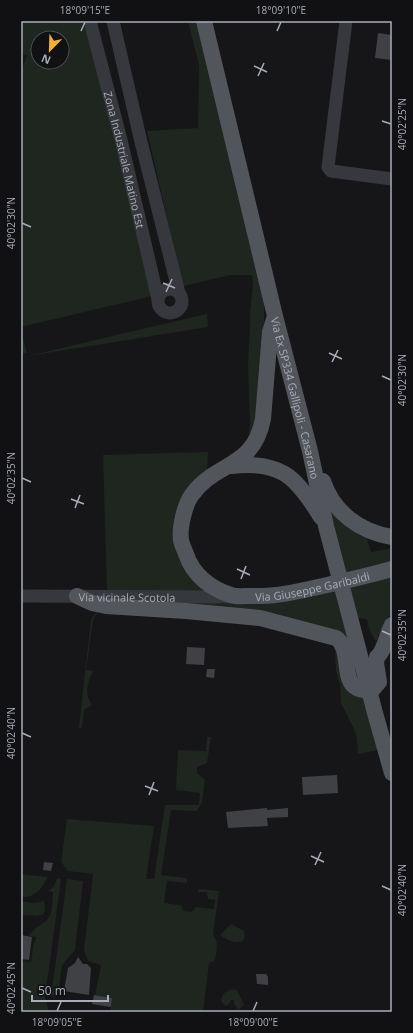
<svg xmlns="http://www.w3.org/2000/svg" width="413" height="1033" viewBox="0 0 413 1033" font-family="'Open Sans',sans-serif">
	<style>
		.green { fill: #1e261f; fill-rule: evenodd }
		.building { fill: #404145 }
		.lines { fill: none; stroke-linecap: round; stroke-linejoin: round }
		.minor { stroke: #37383d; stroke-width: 13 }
		.major { stroke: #53555c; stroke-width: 16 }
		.ticks { fill: none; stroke: #a8adb8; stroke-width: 1.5 }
		.labels { text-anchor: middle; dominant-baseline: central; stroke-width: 4; stroke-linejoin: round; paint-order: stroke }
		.street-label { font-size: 11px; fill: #a8adb8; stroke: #111113 }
		.neatline { fill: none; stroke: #a8adb8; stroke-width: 1.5 }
		.ticks-label { font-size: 10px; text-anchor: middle; fill: #a8adb8 }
	</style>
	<rect width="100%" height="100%" fill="#161618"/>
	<!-- green -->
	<path class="green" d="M21,21h64l67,275 -131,31v-255l6,-17h-6zM38,38h24v24h-24z
		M188,21h9l67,281v20l3,11 -9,93 -9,13 1,-17 -2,-57 2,-38v-15l3,-29 -1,-8h-21l-48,11 -36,-155 51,-3 1,-62z
		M207,314l1,13 -180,29 178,-42z
		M21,331l6,22h-6z
		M208,452l-1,22 -29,45 31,72h-102l-4,-136z
		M328,504l39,35 4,13 21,-4v16l-45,12z
		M392,574v38l-5,7 -11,23 -7,-13 -2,-10 -9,-1 -9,-32z
		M335,590l12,47 -55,-15 -191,-19z
		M98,611l1,1 -3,2 -3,6 -7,50 7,1c-6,13 -9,21 -1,34l-8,5 -2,18h-3l12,-108 3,-5z
		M339,647h1l8,44 2,2 14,3 14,54 -20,4 -1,-16 -4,-11 -12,-24 -1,-18 -4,-15 -1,-20z
		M207,737h4l-4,26 -10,4v6l8,7 -3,22 -5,9 -26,-1 -10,65 24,3 2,2v3l-20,-2 -3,22 15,2 3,1 1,5 8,1 5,-5 18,2 1,-9 -7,-1 -1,-7h-9l1,-3 20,2 -6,43 4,8 -1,13 -2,6 -5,2 -6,49h-93l2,-14 -17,-3 6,-30 -13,-4 -4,-11 9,-76 -25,-3 -7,-9 6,-43 87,7 -8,53h8l11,-74h34l1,-12 -24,-3 2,-40 28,1z
		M21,874l27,3c-6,11 -13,21 -27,20z
		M57,878l4,1 -16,118 4,15h-28v-51l10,1 3,-20h1l1,-5 -7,-1c4,-10 17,-11 21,-21 3,-6 2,-16 3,-23l-5,-1c6,-3 7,-7 9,-13z
		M67,879l16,2 -8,69 -13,15 -4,32 -7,-1z
		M21,901l12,2 11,-2 1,5 -1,8 -7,2 -14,-1 -2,3z
		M231,924l13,7 1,5 -2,5c-8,3 -16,-1 -23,-6z
		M235,989l3,3 6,13 -6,5 -4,-6v-4h-3l-1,3 -4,3 -3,-2 -2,-4c2,-8 6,-10 14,-11z"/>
	<!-- building -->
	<path class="building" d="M378,33l14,2v25l-17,-2z
		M187,647l18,1 -1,17 -18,-1z
		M207,669h8l-1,9 -8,-1z
		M337,775l1,18 -35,2 -1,-18z
		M267,808v2l21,-2v9l-21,1 1,8 -40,2 -2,-16z
		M44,862l9,1 -2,8 -8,-1z
		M21,935l11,2 -3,23 -8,-1z
		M78,957l5,7h4l4,4 -2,27 -25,-4 4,-23 7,-5z
		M256,974h10l2,3v8l-11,-1z
		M94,995l18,3 -1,9 -19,-3z"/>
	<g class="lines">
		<!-- minor -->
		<g class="minor">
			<path id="s1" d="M90,21l31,119 37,159"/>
			<path d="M113,21l28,121 38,151"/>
			<path d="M346,21l-18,146 3,4 61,8"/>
			<circle cx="170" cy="301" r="12"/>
			<path id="s2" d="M21,596l193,1 18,-1"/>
		</g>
		<!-- major -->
		<g class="major">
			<path id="s3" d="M204,21l71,295 35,135 16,75 49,187 17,60"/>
			<path id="s4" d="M274,319l-4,13 -7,87c-10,51 -48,42 -72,77 -6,9 -12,32 -10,44 1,5 3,9 5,14 7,21 25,35 45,41 5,2 13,1 18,1 27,1 52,-5 78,-11 22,-5 43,-10 65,-16"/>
			<path d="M231,466c17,-2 38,-2 54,8 13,8 28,30 36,43"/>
			<path d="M323,481c10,31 37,51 69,56"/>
			<path d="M77,596l15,7 14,3 80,5 74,7 76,20c16,10 5,43 21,50 3,2 8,2 12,3l5,-3 5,-6 -3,-19 1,-6c7,-5 10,-23 15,-32"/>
		</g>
	</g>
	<!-- ticks -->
	<path class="ticks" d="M81,31l4,-9M277,31l4,-9M254,66l13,6M258,76l6,-13M382,121l9,3M22,223l9,4M163,283l12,5M166,292l6,-13M329,353l13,6M332,362l6,-12M382,376l9,4M22,478l9,4M71,499l13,5M75,508l5,-13M237,569l13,6M241,579l5,-13M382,631l9,4M22,733l9,4M145,786l13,5M149,795l5,-13M311,856l13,6M315,865l6,-13M382,886l9,4M22,988l9,4M57,1011l4,-9M253,1011l4,-9"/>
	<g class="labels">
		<!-- street labels -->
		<g class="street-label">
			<text stroke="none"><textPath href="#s1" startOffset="143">Zona Industriale Matino Est</textPath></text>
			<text stroke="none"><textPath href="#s3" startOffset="388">Via Ex SP334 Gallipoli - Casarano</textPath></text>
			<text stroke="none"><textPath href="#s4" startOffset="416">Via Giuseppe Garibaldi</textPath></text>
			<text stroke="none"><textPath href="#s2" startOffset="106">Via vicinale Scotola</textPath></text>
		</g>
	</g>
	<!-- border -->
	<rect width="413" height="1033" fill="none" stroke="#111113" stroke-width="44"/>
	<!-- north arrow -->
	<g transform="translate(50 50) rotate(203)"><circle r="19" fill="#111113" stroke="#4d4f55"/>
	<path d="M0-3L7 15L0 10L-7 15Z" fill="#f2b134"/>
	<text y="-6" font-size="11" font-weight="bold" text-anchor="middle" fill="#a8adb8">N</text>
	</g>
	<!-- scale -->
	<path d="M32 995v6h76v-6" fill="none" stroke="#a8adb8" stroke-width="2"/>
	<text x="38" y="995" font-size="12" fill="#a8adb8" stroke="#111113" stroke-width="3" paint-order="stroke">50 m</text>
	<rect x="22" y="22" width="369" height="989" class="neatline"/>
	<g class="ticks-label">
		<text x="85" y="14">18°09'15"E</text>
		<text x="281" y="14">18°09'10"E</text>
		<text transform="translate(402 124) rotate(-90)" y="4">40°02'25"N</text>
		<text transform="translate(11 223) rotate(-90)" y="4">40°02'30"N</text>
		<text transform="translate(402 380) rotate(-90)" y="4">40°02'30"N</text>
		<text transform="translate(11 478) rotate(-90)" y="4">40°02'35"N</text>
		<text transform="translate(402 635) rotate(-90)" y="4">40°02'35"N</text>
		<text transform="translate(11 733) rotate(-90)" y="4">40°02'40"N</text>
		<text transform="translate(402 890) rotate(-90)" y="4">40°02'40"N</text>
		<text transform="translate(11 988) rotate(-90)" y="4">40°02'45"N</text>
		<text x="57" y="1026">18°09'05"E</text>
		<text x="253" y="1026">18°09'00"E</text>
	</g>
</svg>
